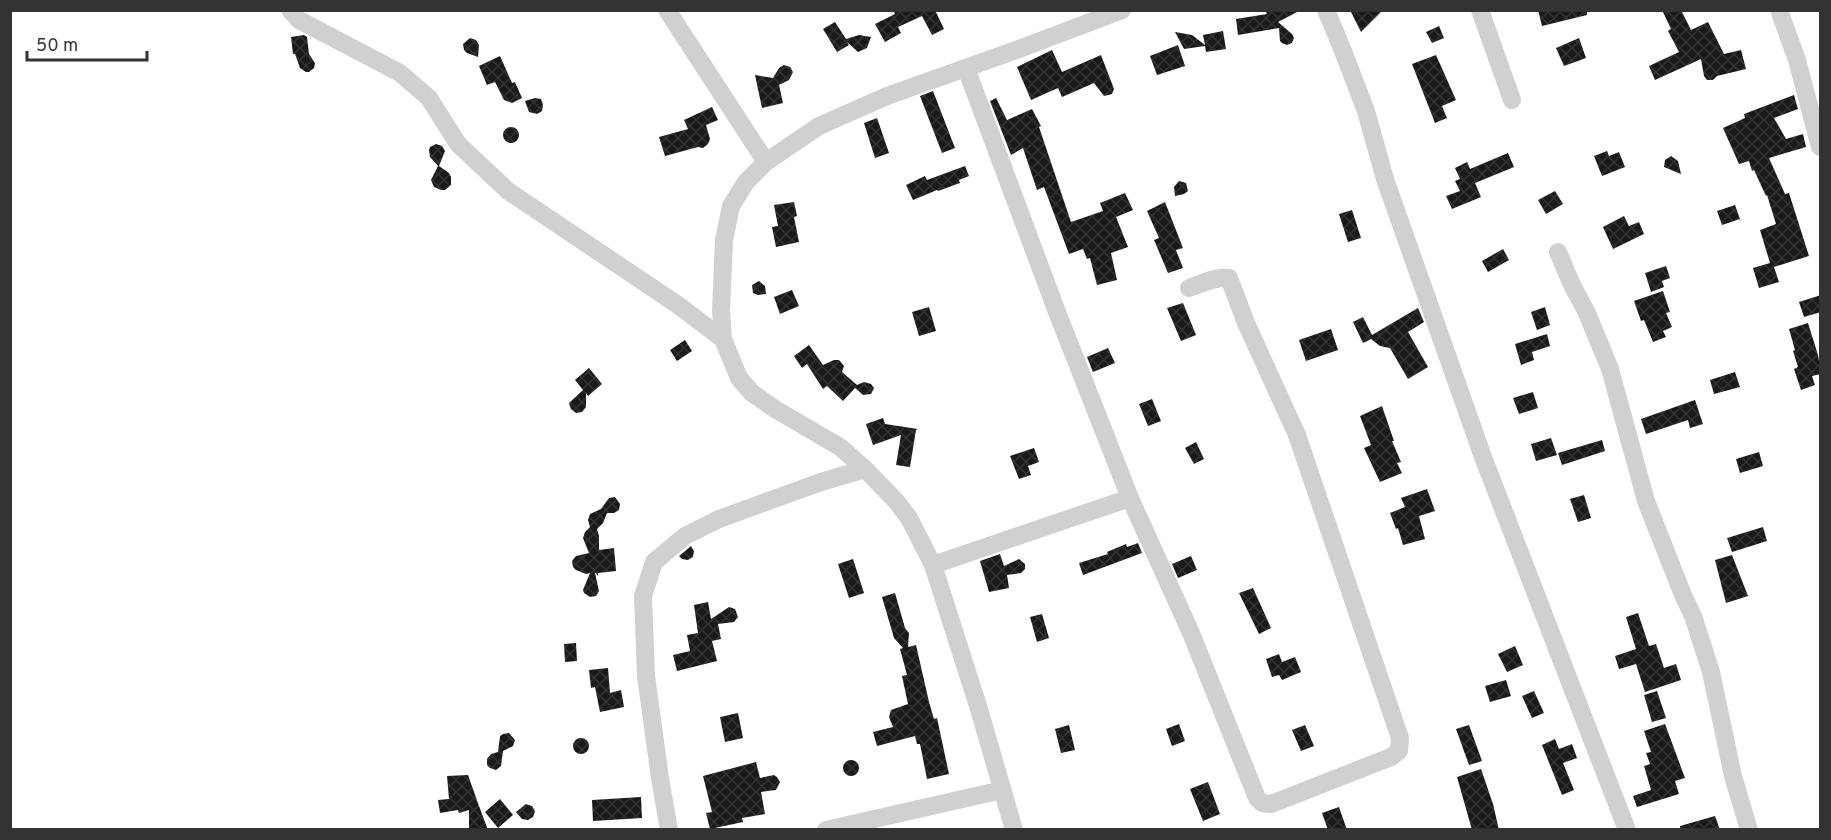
<svg xmlns="http://www.w3.org/2000/svg" width="1831" height="840" viewBox="0 0 1831 840" font-family="Overpass,sans-serif">
	<style>
		.building { fill: url(#building-cross-hatch) }
		.lines { fill: none; stroke-linecap: round; stroke-linejoin: round }
		.street { stroke: #d0d0d0; stroke-width: 18 }
	</style>
	<defs>
		<pattern id="building-cross-hatch" width="8" height="8" patternUnits="userSpaceOnUse" patternTransform="scale(1.5)"><rect width="8" height="8" fill="#1a1a1a"/><path d="M0 0l8 8M0 8l8-8" fill="none" stroke="#333"/></pattern>
	</defs>
	<rect width="100%" height="100%" fill="#fff"/>
	<!-- building -->
	<path class="building" d="M893,10h42l9,19 -12,6 -10,-19 -24,11 3,6 -16,9 -10,-18 20,-10z
		M1265,10h36l-23,12 14,12 2,4 -2,5 -5,2 -5,-2 -2,-2 -1,-13 -41,7 -2,-16 31,-5z
		M1350,10h33l-22,22z
		M1538,10h49v5l-45,11z
		M1662,10h19l10,20 17,-8 16,32 17,-4 5,19 -29,7 -4,4h-6l-3,-4 -3,-17 -46,21 -6,-14 30,-14 -11,-21 3,-2z
		M835,22l11,17 13,-4 12,2 -4,11 -9,4 -11,-10 2,3 -12,7 -14,-23z
		M1439,26l5,12 -12,5 -6,-11z
		M1223,31l3,18 -20,3 -1,-6 -21,3 -9,-17 17,3 13,10 -2,-10z
		M304,35l3,2 2,17 6,9 -1,5 -5,4h-3l-6,-4 -5,-14h-2l-2,-17z
		M470,38l6,2 3,5 -1,12 -11,-4 -3,-3 -1,-6z
		M1579,38l7,20 -22,8 -8,-18z
		M1178,45l7,21 -28,9 -7,-19z
		M1052,50l10,22 39,-17 13,34 -2,5 -8,2 -10,-13 -32,14 -4,-9 -27,12 -14,-33z
		M1436,55l20,45 -14,6 5,12 -12,5 -23,-59z
		M500,56l12,27 3,-1 7,16 -10,5 -8,-3 -9,-18 -8,3 -8,-19z
		M784,65l6,2 3,5 -4,8 -10,5 4,18 -21,5 -7,-33 18,3 6,-10z
		M933,91l22,57 -13,5 -22,-57z
		M1794,95l4,14 -24,9 12,21 17,-5 3,13 -37,11 16,36 4,-1 20,63 -35,11 5,15 -20,6 -6,-20 17,-5 -10,-33 16,-6 -9,-29 -1,1 -12,-26 -2,1 -3,-10 -10,3 -16,-36 22,-10 -1,-4z
		M535,98l6,1 2,6 -1,6 -5,3 -8,-2 -4,-11z
		M996,98l11,22 25,-11 9,17 -2,1 32,95 32,-11 -3,-8 25,-10 8,17 -17,7 12,30 -17,6 6,27 -20,5 -7,-27 -3,1 -4,-10 -14,5 -25,-67 -7,3 -14,-42 -12,7 -21,-54z
		M712,107l6,13 -12,5 4,14 -2,5 -5,4 -5,-1 -33,9 -6,-19 29,-8 -4,-9z
		M877,118l12,35 -14,5 -11,-35z
		M503 135a8 8 0 1 1 16 0a8 8 0 1 1-16 0Z
		M436,144l6,2 3,5 -6,15 10,7 2,4v8l-6,5h-4l-7,-3 -3,-7 7,-14 -8,-9 -1,-7 1,-3z
		M1607,151l2,5 10,-4 6,15 -23,9 -8,-20z
		M1508,153l6,14 -39,16 6,14 -29,12 -6,-13 14,-5 -5,-10 5,-2 -5,-11 12,-6 3,7z
		M1671,156l7,5 3,13 -17,-7 1,-7z
		M965,166l4,10 -10,4 1,3 -22,8 -1,-1 -24,10 -7,-15 19,-9 2,4z
		M1179,181l7,2 2,8 -4,3 -9,2 -1,-9z
		M1555,191l8,13 -17,10 -8,-14z
		M794,202l3,14 -3,1 5,25 -23,5 -4,-20 6,-1 -4,-21z
		M1165,202l18,46 -7,2 7,18 -15,5 -14,-33 5,-2 -12,-27z
		M1735,205l5,14 -18,6 -5,-14z
		M1352,210l9,28 -13,4 -9,-28z
		M1624,216l5,10 10,-4 5,12 -31,15 -10,-22z
		M1503,249l6,11 -21,12 -6,-11z
		M1666,266l4,12 -8,3 2,6 -13,5 -6,-19z
		M759,281l6,5 1,8 -8,1 -5,-2 -1,-8z
		M792,290l7,16 -19,8 -6,-17z
		M1663,291l7,21 -4,1 6,14 -9,4 3,6 -13,5 -9,-22 -3,1 -7,-20z
		M1821,295v17l-17,5 -5,-15z
		M1183,303l13,32 -15,6 -14,-33z
		M929,307l7,24 -17,5 -7,-24z
		M1545,307l5,18 -13,5 -6,-18z
		M1418,308l6,14 -16,10 20,35 -20,12 -18,-31 -10,-2 -9,-7 -8,4 -10,-21 10,-5 9,18z
		M1808,323l10,32 3,19 -9,2 3,9 -14,5 -7,-21 4,-2 -5,-16 2,-1 -6,-21z
		M1331,329l7,21 -32,11 -7,-21z
		M1547,334l3,12 -18,6 2,8 -13,5 -6,-21z
		M685,340l7,11 -15,10 -7,-11z
		M809,345l14,20 11,-5h5l5,6 -2,6 15,13 7,-3 7,2 3,4 -3,6 -8,1 -8,-7 -12,13 -16,-15 -4,3 -16,-25 -5,4 -8,-12z
		M1108,348l7,15 -22,9 -6,-15z
		M589,368l13,16 -14,12 -2,-3v14l-4,5 -6,1 -5,-4 -2,-6 14,-13 -8,-10z
		M1735,372l5,15 -26,7 -4,-14z
		M1533,392l5,16 -19,6 -6,-16z
		M1152,399l9,22 -13,5 -9,-22z
		M1695,400l8,24 -13,4 -2,-8 -42,14 -5,-15z
		M1382,406l12,35h-2l9,21 -4,1 5,10 -22,9 -16,-34 7,-3 -11,-29z
		M883,418l2,6 33,5 -2,1 -6,37 -14,-2 5,-30 -28,10 -7,-21z
		M1551,438l6,17 -21,6 -5,-17z
		M1602,440l3,11 -43,14 -4,-12z
		M1196,442l8,17 -10,5 -9,-16z
		M1034,448l5,14 -11,4 3,9 -12,4 -9,-23z
		M1759,452l4,14 -23,7 -4,-14z
		M1427,489l8,22 -16,5 6,23 -22,6 -5,-17 -2,1 -6,-16 15,-6 -4,-9z
		M1584,495l7,23 -13,4 -8,-23z
		M615,497l5,7 -1,6 -5,3h-7l-4,10 -6,6 2,7v14l15,-2 2,23 -18,2v3l-2,-3h-1l4,18 -3,5 -6,1 -6,-4 -1,-3 7,-17 -4,1 -10,-4 -3,-3 -1,-6 4,-5 13,-3 -6,-15 2,-6 5,-5 -2,-7 2,-6 11,-5 8,-11z
		M1763,527l4,14 -35,11 -5,-14z
		M1138,543l4,10 -59,22 -4,-12 29,-9 -1,-2 19,-8 1,3z
		M691,546l3,5 -1,6 -5,3 -6,-1 -3,-3z
		M1000,554l4,12 15,-7 6,5v5l-4,4 -14,2 2,13 -20,4 -9,-31z
		M1732,555l16,41 -22,7 -11,-43z
		M1191,556l6,14 -19,8 -6,-14z
		M853,559l11,34 -15,5 -11,-34z
		M1253,588l18,40 -12,6 -20,-41z
		M895,593l10,35 4,5 -1,14 8,-2 13,57 5,17 3,-1 12,56 -22,5 -7,-35h-3l-2,-8 -38,10 -4,-14 20,-5 -4,-10 2,-7 17,-6 -6,-28 5,-1 -7,-26 3,-1 -9,-10 -12,-41z
		M708,602l3,17 18,-12 6,2 3,8 -4,5 -16,2 3,15 -9,2 5,20 -40,10 -4,-16 17,-4 -3,-16 11,-2 -4,-28z
		M1638,613l11,33 7,-2 8,24 12,-4 5,16 -36,12 -9,-28 -17,5 -4,-13 21,-7 -10,-32z
		M1042,614l7,24 -12,4 -7,-25z
		M576,643l1,18 -12,1 -1,-18z
		M1515,646l8,19 -16,7 -9,-18z
		M1279,654l3,8 13,-5 6,15 -19,8 -3,-5 -7,2 -6,-18z
		M608,668l2,25 11,-3 3,17 -24,5 -5,-25 -4,1 -2,-18z
		M1506,680l5,16 -21,6 -5,-16z
		M1534,691l10,22 -12,5 -10,-22z
		M1657,691l9,27 -14,4 -8,-27z
		M738,713l5,25 -18,4 -5,-25z
		M1179,724l6,17 -13,5 -6,-17z
		M1665,724l20,54 -10,3 4,13 -42,13 -4,-11 18,-6 -7,-24 6,-2 -4,-11 5,-1 -7,-21z
		M1069,725l6,25 -14,3 -6,-24z
		M1305,725l9,21 -13,5 -9,-21z
		M1469,725l13,36 -13,4 -13,-36z
		M509,733l6,7 -2,6 -10,5 -2,15 -5,4 -6,-2 -3,-3v-6l4,-5 7,-2 2,-16 3,-2z
		M573 746a8 8 0 1 1 16 0a8 8 0 1 1-16 0Z
		M1555,739l4,10 13,-5 5,14 -14,5 11,27 -12,5 -20,-50z
		M843 768a8 8 0 1 1 16 0a8 8 0 1 1-16 0Z
		M756,762l4,16 14,-3 3,2 3,5 -4,8 -15,2 4,22 -23,4 1,4 -33,7 -4,-16 6,-1 -9,-36z
		M1481,769l12,35 6,26h-27l-15,-53z
		M468,775l11,31 9,24h-19v-20l-10,3 -1,-3 -18,3 -2,-13 11,-1 -2,-23z
		M1208,782l12,32 -17,7 -13,-32z
		M641,797l1,21 -49,3 -1,-21z
		M500,799l13,16 -15,13 -13,-16z
		M526,804l6,2 3,5 -2,6 -5,3 -6,-1 -6,-7z
		M1339,807l8,23h-19l-6,-17z
		M1715,816l5,14h-40v-4z"/>
	<g class="lines">
		<!-- street -->
		<path class="street" d="M290,10l9,10 101,53 29,25 29,46 50,47 170,114 45,34
			M667,10l99,152
			M1326,10l17,41 23,60 19,68 98,278 144,373
			M1480,10l32,90
			M1779,10l18,50 23,87
			M966,68l91,244 73,186 61,135 66,165 5,5 9,1 120,-47 8,-6 1,-13 -103,-303 -51,-112 -17,-45c-13,-2 -28,6 -40,10
			M1558,252l14,33 15,28 23,56 36,132 37,94 10,21 18,56 22,104 16,54
			M933,565l197,-67
			M669,830l-9,-52 -14,-102 -3,-80 11,-34 31,-26 34,-17 102,-37 44,-13
			M826,830l176,-40
			M1014,830l-35,-121 -46,-144 -24,-47 -13,-17 -31,-32 -25,-22 -65,-38 -23,-16 -13,-15 -16,-39 -2,-28 3,-71 7,-34 15,-24 20,-20 53,-36 68,-30 132,-47 103,-39"/>
	</g>
	<!-- border -->
	<rect width="1831" height="840" fill="none" stroke="#333333" stroke-width="24"/>
	<!-- scale -->
	<path d="M27 51v9h120v-9" fill="none" stroke="#333333" stroke-width="3"/>
	<text x="36" y="51" font-size="18" fill="#333333" stroke="#ffffff" stroke-width="4.5" paint-order="stroke">50 m</text>
</svg>
